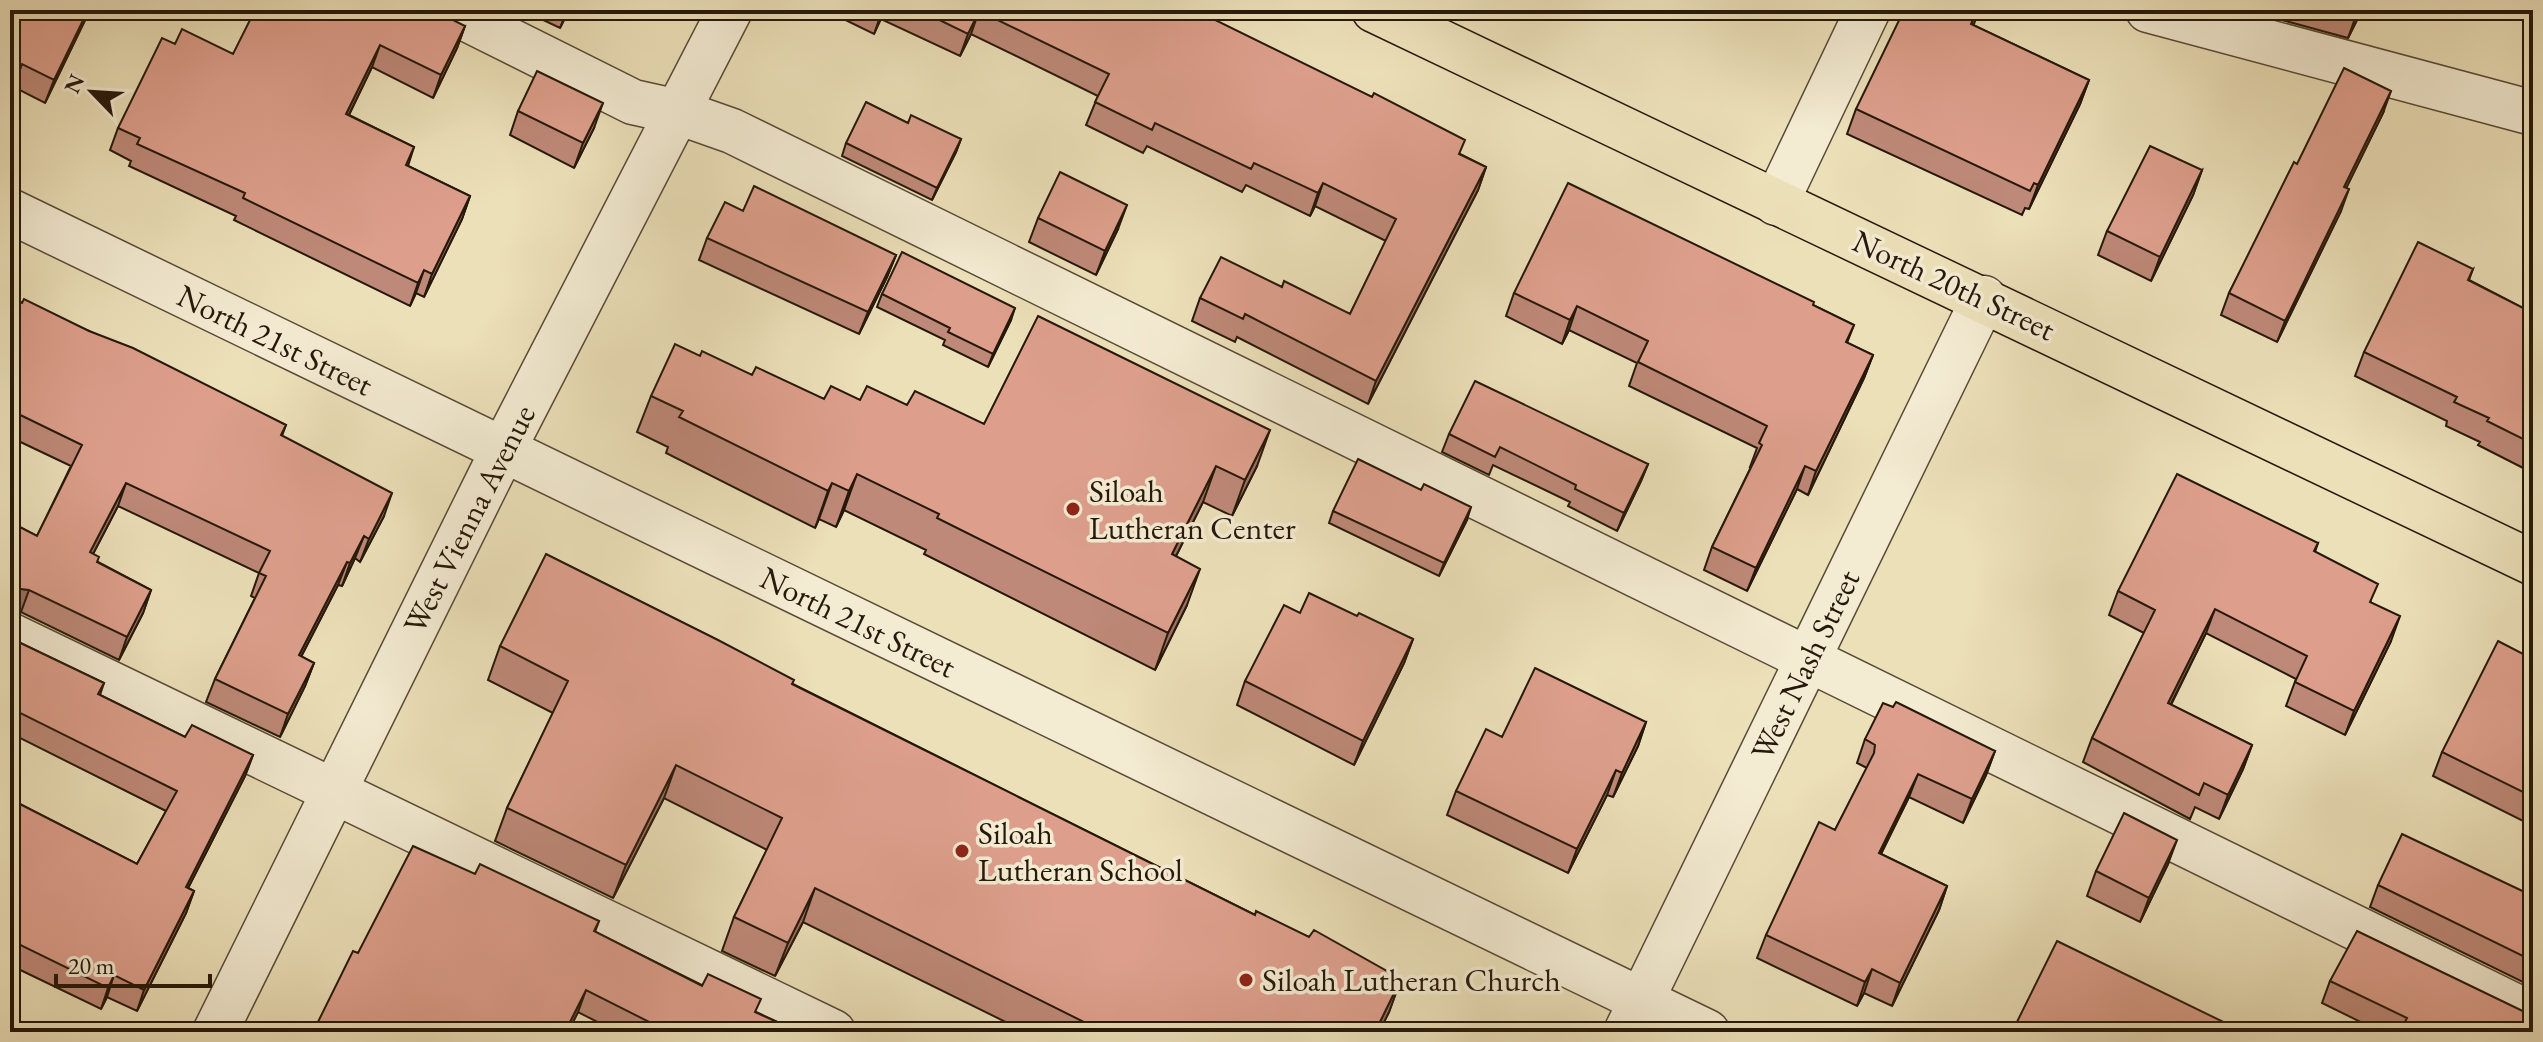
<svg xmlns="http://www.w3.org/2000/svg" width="2543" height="1042" viewBox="0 0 2543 1042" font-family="'EB Garamond',serif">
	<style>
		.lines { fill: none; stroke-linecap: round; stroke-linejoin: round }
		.minor-casing { stroke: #584a36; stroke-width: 47 }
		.major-casing { stroke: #26180a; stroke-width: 47 }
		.minor { stroke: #f3ebd2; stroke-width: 44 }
		.major { stroke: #ece0b9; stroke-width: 44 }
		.wall { fill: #be8978; stroke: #26180a; stroke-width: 2 }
		.shaded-wall { fill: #9b6f62; stroke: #26180a; stroke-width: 2 }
		.building { fill: #dd9f8c; stroke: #26180a; stroke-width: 2 }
		.poi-dot { fill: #8f2418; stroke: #f3ebd2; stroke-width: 3 }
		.labels { text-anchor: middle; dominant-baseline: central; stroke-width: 7; stroke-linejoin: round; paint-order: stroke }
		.street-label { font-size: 32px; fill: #26180a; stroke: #f3ebd2 }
		.poi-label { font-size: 32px; fill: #26180a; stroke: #f3ebd2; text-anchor: start }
	</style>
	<rect width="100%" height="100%" fill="#ece0b9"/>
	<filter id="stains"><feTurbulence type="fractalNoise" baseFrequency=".0025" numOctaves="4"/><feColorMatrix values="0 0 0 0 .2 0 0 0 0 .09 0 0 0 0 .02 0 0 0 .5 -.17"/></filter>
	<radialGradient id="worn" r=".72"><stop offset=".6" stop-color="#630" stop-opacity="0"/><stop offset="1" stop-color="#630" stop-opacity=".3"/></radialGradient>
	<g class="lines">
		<defs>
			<path id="minor" d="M449,10l184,92 45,10 54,19 1801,884
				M2148,10l385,103
				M1776,203l92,-193
				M10,211l1697,821
				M10,635l823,397
				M215,1032l288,-582 227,-440
				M1626,1032l358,-734"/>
			<path id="major" d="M1374,10l1159,553"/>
		</defs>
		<!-- minor casing -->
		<use href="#minor" class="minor-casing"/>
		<!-- major casing -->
		<use href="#major" class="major-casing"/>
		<!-- minor -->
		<use href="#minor" class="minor"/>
		<!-- major -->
		<use href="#major" class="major"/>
	</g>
	<!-- wall -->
	<path class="wall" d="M10,10h80l-45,93 -31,-16 -4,7z
		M522,10h47l-9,18z
		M825,10h370l265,144 26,13 -8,23 -110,214 -131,-67 -2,5 -43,-21 8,-23 82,-11 68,27 36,-73 -71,-35 -5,10 -64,-31 -4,7 -95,-46 -4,7 -57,-28 12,-29 -127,-62 -11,22 -79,-37 -7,15z
		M2262,10h100l-14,28 -88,-24z
		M1973,25l116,55 -9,24 -51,105 -4,-1 -3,7 -175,-81 9,-25z
		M465,26l-8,22 -24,50 -61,-31 -23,48 65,32 -6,19 62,30 -8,23 -38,78 -8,-4 -6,13 -176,-86 2,-4 -107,-50 2,-5 -21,-11 8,-22 57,-84 58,10z
		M2533,33v28l-9,-4z
		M518,111l76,17 -20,40 -64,-33z
		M2383,113l-37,75 -5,23 -64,131 -56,-27 8,-22 68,-129z
		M908,123l53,16 -5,13 -24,48 -90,-44 4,-13z
		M2202,170l-9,25 -42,86 -53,-26 9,-24z
		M2533,176v21l-6,-3z
		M1038,218l80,11 -22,46 -67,-33z
		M707,238l189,17 -9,22 -28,57 -160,-74z
		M2473,269l-4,11 64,33v160l-55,-28 2,-3 -34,-16 1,-5 -92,-45 9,-24z
		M1514,293l299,12 41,20 -7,18 26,12 -9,23 -56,117 -11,-6 -50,102 -43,-21 8,-23 39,-80h-1l7,-19 -128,-62 8,-23 -68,-33 -7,14 -56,-28z
		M882,294l129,26 -23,47 -45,-22 2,-5 -68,-33z
		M10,298l79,33 197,94 -4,11 102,80 -24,46 -5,-4 -13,28 -4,-1 -37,72 13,6 -9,23 -25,51 -74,-35 9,-23 40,-81 -4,-2 8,-23 -141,-67 -25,48 5,8 53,28 -8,23 -24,47 -98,-48h-11v-90l27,14 34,-70 -61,-29z
		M700,356l52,19 72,24 36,1 47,5 77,19 273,42 -25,50 -29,-14 -27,54 11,49 -32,65 -231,-116 2,-4 -82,-40 -8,17 -17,-8 -4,9 -149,-75 2,-6 -31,-15 14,-36z
		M1449,434l199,30 -7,17 -24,50 -49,-25 2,-4 -77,-37 -4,10 -47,-23z
		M1333,511l134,9 -28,56 -110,-53z
		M2318,543l-3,9 56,50 20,39 -46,94 -59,-29 10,-27 -90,-46 -35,72 81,40 -9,24 -24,50 -24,-12 -5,12 -107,-57 9,-24 52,-105 -35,-18 9,-24z
		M1300,613l57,3 56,23 -9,24 -50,102 -117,-60 8,-24z
		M10,638l94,45 -4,12 85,42 68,18 -8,21 -57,112 6,3 -8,22 -49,98 -30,-14 -6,12 -91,-44v-166l127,65 29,-53 -156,-78z
		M500,646l293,38 462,231 54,22 92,42 -12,33 -10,20h-353l-223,-110 -28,54 -53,-25 12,-34 33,-67 -103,-52 -51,100 -118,-57 12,-33 46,-95 -65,-33z
		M2533,659v167l-100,-50 9,-24z
		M1646,722l-8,24 -25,51 -6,-2 -39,78 -121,-58 9,-24 46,-54z
		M1865,739l130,12 -9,24 -23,48 -54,-26 -28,57 66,32 -8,24 -47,96 -28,-13 -7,13 -100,-48 9,-23 69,-105 32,-62 -10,-5z
		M2168,864l-28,58 -53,-26 9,-25z
		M475,874l124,47 -4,11 161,80 43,20h-182l-39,-20 -10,20h-255l45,-79z
		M2378,885l155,11v91l-163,-80z
		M2330,981l201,35 2,16h-152l-59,-29z"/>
	<!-- shaded-wall -->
	<path class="shaded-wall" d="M88,10h2l-45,93 9,-23z
		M567,10h2l-9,18z
		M883,10h1l-10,24 8,-23z
		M1977,10h2l-5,14 -12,24z
		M2358,10h4l-14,28z
		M979,11l-8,23 -11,22 8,-22z
		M465,26l-8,22 -24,50 8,-23z
		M380,45l-8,22 -34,70 8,-23z
		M22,64l-8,23 -4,7 4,-14z
		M2089,80l-9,24 -51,105 9,-24z
		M2391,91l-8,22 -47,96 8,-22z
		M603,103l-9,25 -20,40 9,-25z
		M961,139l-5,13 -24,48 5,-12z
		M1486,167l-8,23 -110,214 8,-23z
		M2202,170l-9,25 -42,86 9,-24z
		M1323,183l-8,23 -5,10 8,-23z
		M2349,189l-8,22 -64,131 8,-21z
		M470,196l-8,23 -38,78 8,-23z
		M1127,205l-9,24 -22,46 9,-24z
		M896,255l-9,22 -28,57 9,-22z
		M424,270l-8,23 -6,13 8,-23z
		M1577,306l-8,24 -7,14 8,-24z
		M1015,308l-4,12 -23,47 5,-13z
		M1873,355l-9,23 -56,117 8,-24z
		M1270,430l-13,36 -25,50 13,-36z
		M1648,464l-7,17 -24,50 7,-18z
		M1216,466l-13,36 -44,88 13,-36z
		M1805,466l-8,23 -50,102 9,-23z
		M857,474l-13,36 -8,17 13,-36z
		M126,483l-8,23 -36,69 8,-23z
		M832,483l-13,36 -4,9 13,-37z
		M392,493l-8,23 -24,46 9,-23z
		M1471,507l-4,13 -28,56 5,-13z
		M364,536l-9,22 -13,28 8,-23z
		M347,562l-9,23 -48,93 9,-23z
		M1200,569l-13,36 -32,65 13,-37z
		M13,588l16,2 -8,22h-11v-15z
		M151,590l-8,23 -24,47 8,-23z
		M2215,609l-9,24 -47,95 9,-25z
		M2400,616l-9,25 -46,94 9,-24z
		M1413,639l-9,24 -50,102 9,-24z
		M314,663l-9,23 -25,51 8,-23z
		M1646,722l-8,24 -25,51 9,-24z
		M2252,745l-9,24 -24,50 9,-24z
		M1995,751l-9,24 -23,48 9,-24z
		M253,755l-8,21 -67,132 8,-21z
		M676,765l-12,33 -51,100 13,-33z
		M1616,770l-9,25 -39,78 9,-24z
		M1918,774l-9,23 -39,79 9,-23z
		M2177,840l-9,24 -28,58 9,-24z
		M1947,886l-8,24 -47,96 8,-23z
		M815,888l-12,34 -28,54 13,-33z
		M194,891l-8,22 -49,98 7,-21z
		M1872,969l-8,24 -7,13 8,-24z
		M114,975l-7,22 -6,12 7,-21z
		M1401,979l-12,33 -10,20h-4z
		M586,990l-8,22 -10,20h-3z"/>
	<!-- building -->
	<path class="building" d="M10,10h78l-34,70 -32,-16 -8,16 -4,-2z
		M255,10h178l32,16 -24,49 -61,-30 -34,69 68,33 -8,18 64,31 -38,78 -8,-4 -6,13 -175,-85 2,-5 -108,-49 3,-6 -22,-10 44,-90 13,6 7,-15 51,25z
		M919,10h276l177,87 2,-4 91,47 -6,14 27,13 -110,214 -131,-67 -2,5 -43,-21 21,-41 61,30 2,-6 66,33 46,-95 -73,-36 -5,10 -64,-30 -3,6 -96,-46 -3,7 -57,-28 14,-28 -130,-63 -11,23z
		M1904,10h73l-6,14 118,56 -51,105 -4,-2 -4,8 -174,-82z
		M2344,68l47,23 -47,96 5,2 -64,132 -56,-28 65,-131 3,2z
		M537,71l66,32 -20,40 -65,-32z
		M866,102l42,21 3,-8 50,24 -24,49 -91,-45z
		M2150,146l52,24 -42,87 -53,-26z
		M1060,172l67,33 -22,46 -67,-33z
		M1568,183l246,119 -1,3 41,20 -8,17 27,13 -57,116 -11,-5 -49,102 -44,-21 50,-102 -3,-2 8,-17 -129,-64 10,-21 -71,-35 -7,14 -56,-27z
		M754,186l142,69 -28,57 -161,-74 18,-36 18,9z
		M2418,242l55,27 -5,11 65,33v131l-46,-23 2,-3 -35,-16 3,-5 -93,-45z
		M902,252l113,56 -22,46 -45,-22 2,-4 -68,-34z
		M10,298l12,5 2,-4 65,32 44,17 153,77 -5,10 111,58 -23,46 -5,-3 -14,27 -3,-1 -48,93 15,8 -26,51 -73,-35 51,-103 -7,-3 11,-22 -144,-68 -36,69 9,5 -2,5 54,28 -24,47 -98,-47 -16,-2 4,-7 -7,-3v-56l27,14 45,-91 -72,-35z
		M1038,316l232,114 -25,50 -29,-14 -44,88 28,15 -32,64 -231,-115 2,-4 -82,-40 -8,17 -17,-8 -4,8 -149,-74 4,-6 -32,-15 24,-52 25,12 2,-5 50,24 4,-8 68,32 7,-13 29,14 7,-14 40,19 8,-14 69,33z
		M1475,381l173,83 -24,49 -49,-24 1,-4 -76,-38 -5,10 -46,-23z
		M1358,459l63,31 3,-6 47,23 -27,56 -111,-52z
		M2177,474l141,69 -4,8 64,33 -8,18 30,14 -46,95 -59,-29 12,-26 -92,-47 -47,94 84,42 -24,50 -24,-12 -5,12 -107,-57 63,-128 -37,-19z
		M546,554l172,86 76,40 -2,4 463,231 1,-4 53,26 5,-7 87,49 -26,53h-283l2,-5 -279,-139 -27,55 -54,-26 48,-99 -106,-53 -50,100 -119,-57 61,-127 -68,-35z
		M1309,593l48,23 2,-3 54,26 -50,102 -118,-60 39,-76 16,8z
		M10,638l94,45 -6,11 87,43 7,-12 61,30 -67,132 8,4 -50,99 -30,-15 -6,13 -98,-48v-141l127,65 40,-73 -167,-83z
		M2498,641l35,18v138l-91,-45z
		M1535,668l111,54 -24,51 -6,-3 -39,79 -121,-58 30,-62 16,8z
		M1896,702l99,49 -23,48 -54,-25 -39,79 68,33 -47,97 -28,-14 -7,13 -99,-47 53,-113 16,8 39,-77 1,-8 -10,-6 18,-36 10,4z
		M2124,813l53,27 -28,58 -53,-27z
		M2402,834l131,62v65l-155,-76z
		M413,846l62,28 5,-10 119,57 -5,10 108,55 6,-12 53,25 -6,13 44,20h-130l-83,-42 -21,42h-252l40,-81 5,2z
		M2357,931l176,85v16h-133l7,-14 -77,-37z
		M2057,941l187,91h-232z"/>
	<!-- markers -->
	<g class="poi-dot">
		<circle cx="1073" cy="509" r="8"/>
		<circle cx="962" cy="851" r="8"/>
		<circle cx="1246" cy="980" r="8"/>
	</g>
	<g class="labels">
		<!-- street labels -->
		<g class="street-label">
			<text transform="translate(1954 285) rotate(25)">North 20th Street</text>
			<text transform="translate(275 340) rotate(26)">North 21st Street</text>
			<text transform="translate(469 519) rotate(-63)">West Vienna Avenue</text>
			<text transform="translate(858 622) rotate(26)">North 21st Street</text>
			<text transform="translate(1805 665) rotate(-64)">West Nash Street</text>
		</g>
		<!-- poi labels -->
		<g class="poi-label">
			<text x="1089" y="491">Siloah<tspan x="1089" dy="37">Lutheran Center</tspan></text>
			<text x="978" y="833">Siloah<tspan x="978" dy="37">Lutheran School</tspan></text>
			<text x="1262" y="980">Siloah Lutheran Church</text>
		</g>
	</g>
	<!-- margin -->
	<rect width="2543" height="1042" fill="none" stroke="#ece0b9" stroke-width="40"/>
	<rect x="12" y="12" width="2519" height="1018" fill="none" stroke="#26180a" stroke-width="4"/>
	<rect x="20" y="20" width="2503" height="1002" fill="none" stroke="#26180a" stroke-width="2"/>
	<!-- north arrow -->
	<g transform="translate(92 92) rotate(295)" stroke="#f3ebd2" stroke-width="6" paint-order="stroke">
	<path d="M0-6L14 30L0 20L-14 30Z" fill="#26180a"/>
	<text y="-12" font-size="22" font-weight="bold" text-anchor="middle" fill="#26180a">N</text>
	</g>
	<!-- scale -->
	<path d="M56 974v12h154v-12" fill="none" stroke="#26180a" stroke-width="4"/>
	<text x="68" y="974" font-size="24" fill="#26180a" stroke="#f3ebd2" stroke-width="6" paint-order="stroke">20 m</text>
	<rect width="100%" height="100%" filter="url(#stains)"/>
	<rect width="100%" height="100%" fill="url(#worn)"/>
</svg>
